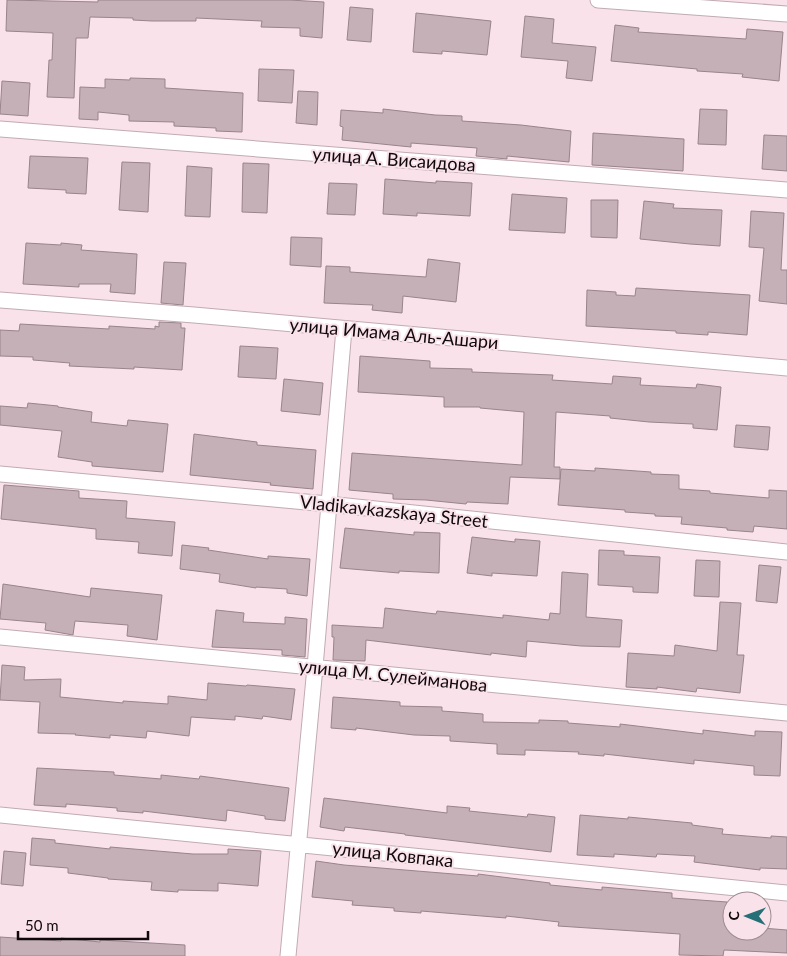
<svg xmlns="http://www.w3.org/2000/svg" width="787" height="956" viewBox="0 0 787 956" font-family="Lato,sans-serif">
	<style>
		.building { fill: #c6b0b8; stroke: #99848c }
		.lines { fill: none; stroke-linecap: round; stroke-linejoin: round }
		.street-casing { stroke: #c1abb3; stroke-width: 17 }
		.street { stroke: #fff; stroke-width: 15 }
		.labels { text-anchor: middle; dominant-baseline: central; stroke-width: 4; stroke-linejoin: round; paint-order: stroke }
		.street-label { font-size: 18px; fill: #10090c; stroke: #fae2eb }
	</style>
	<rect width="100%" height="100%" fill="#fae2eb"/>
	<!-- building -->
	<path class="building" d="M7,0l91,2v-2h191l35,2 -2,36 -22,-2v-8l-39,-1 1,-6 -66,-3v3h-44l-19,-1v-2l-43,-1 -2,21h-12l-2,60 -27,-1 2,-37h3l1,-27 -47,-2z
		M350,7l23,2 -2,33 -24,-2z
		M416,13l75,8 -4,34 -45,-4v3l-29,-2z
		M525,16l29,3 -2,24 44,4 -4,34 -26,-3 2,-17 -47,-4z
		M615,25l24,3 -1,4 108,7 1,-10 36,3 -4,49 -37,-4 1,-3 -46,-3v-2l-86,-8z
		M259,69l35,1 -2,33 -34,-2z
		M130,78l35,1v9l78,5 -1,39 -26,-1v-3l-42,-2v-4l-45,-1v-6l-31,-3v8l-19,-1 1,-32 25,1v-9l25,1z
		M2,81l28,2 -2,33 -28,-2z
		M298,91l20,1 -1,33 -21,-2z
		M383,109l52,6 27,1v5l59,4 50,6 -2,31 -62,-6v3l-31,-3 1,-8 -66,-5v4l-69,-7 1,-13 -3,-1 1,-16 42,3z
		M700,109l27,1 -1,35 -28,-1z
		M593,133l91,6 -1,32 -91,-6z
		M764,135l23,1v35l-25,-2z
		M30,156l58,2 -2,36 -20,-1v-3l-38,-2z
		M122,162l28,1 -2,49 -29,-2z
		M243,163l26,1 -2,49 -25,-1z
		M187,166l25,2 -2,49 -25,-1z
		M385,179l51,4v-2l36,2 -2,33 -53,-3v3l-34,-2z
		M329,183l28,1 -2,31 -28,-1z
		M512,194l55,4 -2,35 -56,-3z
		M591,200h27l-1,38 -26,-1z
		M644,201l30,3 -1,4 49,2 -2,36 -30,-2 -50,-5z
		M751,211l33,2 -3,57h6v34l-28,-3 5,-53 -15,-1z
		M291,237l31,1 -1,29 -31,-2z
		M26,243l35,2v-2l21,2 -1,5 56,4 -2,40 -25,-2 1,-8h-32v3l-56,-3z
		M428,259l32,4 -4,39 -53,-6 -1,17 -30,-3 1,-5 -49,-2 2,-37 24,1v5l76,5z
		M164,262l22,1 -3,42 -22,-2z
		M636,288l114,7 -3,40 -39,-3v3l-32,-2v-2l-90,-5 1,-36 29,2v3l19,1z
		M159,322l22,1v5h4l-3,42 -48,-3v2l-65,-3 1,-3 -37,-3v-3l-33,-1v-26l19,1 1,-7 89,5v-3l46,3v-3l4,1z
		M240,346l38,2 -2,31 -38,-2z
		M360,356l70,5v7l42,1v3l81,3 -1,5 60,4 1,-8 28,2 -1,7 56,3 1,-4 24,3 -4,43 -24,-2v-4l-44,-2 -39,-4v-2l-54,-4 -2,55h6v12l-50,-2 -2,27 -41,-2 -1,2 -40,-4 -33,-1v-5l-44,-4 3,-37 170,12 2,-53 -44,-4v-1h-36v-10l-86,-5z
		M284,379l39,4 -3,32 -39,-4z
		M28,403l30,3v1l34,5 -1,10 36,4 1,-6 40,4 -5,48 -71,-6v-4l-34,-5 4,-26 -62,-6v-19l27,2z
		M736,425l34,2 -2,23 -34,-3z
		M194,434l63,8v3l59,5 -3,39 -43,-4 1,-2 -81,-8z
		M595,468l56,4v2l28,1v14l31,2v2l59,5v-8l18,1v38l-33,-3 -1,6 -26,-2v-2l-46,-4 1,-7 -27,-1v-2l-30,-2v-2l-67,-5 3,-36 34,2z
		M4,485l75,6v7l48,3 -1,17 49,4 -3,34 -34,-3 1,-11 -43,-3v-10l-95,-10z
		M345,528l69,7v-3l26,1 -1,40 -40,-2v2l-59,-5z
		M472,537l43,5v-3l25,2 -3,35 -45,-3v3l-25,-3z
		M182,545l27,3 -1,2 60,9v-3l42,3 -3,37 -20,-3v-4l-31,-2v1l-37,-6 1,-8 -40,-5z
		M599,550l25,1v4l36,2 -2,36 -25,-1v-5l-35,-2z
		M696,560l24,1 -1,36 -25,-1z
		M759,565l22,2 -4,36 -21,-2z
		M562,572l26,2 -2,43 36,3 -2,27 -39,-1 -54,-5 -1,16 -35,-4v2l-125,-15 -1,21 -32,-1 1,-23h-2v-12l51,3 2,-20 51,6 1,-3 66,7v-3l46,5 1,-7 10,1z
		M3,584l87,13 1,-9 71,7 -5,45 -30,-4 1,-11 -53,-4 -2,14 -28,-5 1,-7 -46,-4z
		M720,602l21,1 -4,52h7l-4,38 -43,-5 -1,4 -39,-5v2l-31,-2 2,-34 46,3 1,-11 42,6z
		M216,610l28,3 -1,9 42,2v-7l22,2 -2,38 -23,-2v-5l-70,-3z
		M2,665l23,2 -1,13 37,-1 -1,18 63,6v-2l45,3v-8l39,4 1,-17 38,3 1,-1 48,4 -4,31 -28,-4 -1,3 -27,-3v4l-44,-3 -2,19 -42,-5 -1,7 -36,-3v3l-35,-3 1,-1 -38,-1 2,-31 -40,-2z
		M333,697l67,5v4l42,1v4l41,3v8l56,1v-3l29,1v2l52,4v-3l83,10v-4l52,6v-5l27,1 -2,44 -26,-1v-9l-60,-6v4l-90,-10v2l-26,-2 1,-2 -54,-2v5l-28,-1v-10l-47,-3v-5l-36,-1 -58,-7v2l-25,-2z
		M37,768l77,4v3l47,4v-4l38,4 1,-3 89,12 -4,33 -20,-2v-3l-38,-6 -1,11 -83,-10v2l-26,-2v-3l-51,-4v3l-32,-2z
		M324,798l123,15v-7l23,2 -1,3 58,6 1,-3 27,3 -4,35 -120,-14 -26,-3v-1l-60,-7 -1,4 -24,-4z
		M580,815l48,4v-2l64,6v2l31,4 -1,5 49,4v-2l16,1v32l-27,-1v2l-66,-8 1,-6 -38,-2 -1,3 -42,-3v3l-37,-2z
		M32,838l23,2v3l55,6v-2l83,7h35v-5l33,2 -3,35 -40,-3v8l-40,-1v2l-27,-2 1,-8 -44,-3v-1l-40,-5v-5l-38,-3z
		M4,851l22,2 -3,33 -22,-2z
		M316,861l28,4 134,11v-2l72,9v2l52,5v-3l70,6v5l55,4 -2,24h7v5h30v-3l25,2v23l-63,-3 -1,6 -44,-1 1,-21 -122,-8 1,-4 -53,-6v2l-85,-7v2l-27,-2v-3l-42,-3 1,-4 -41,-4z
		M0,937l61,4v-3l39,4v-2l85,5v11h-185z"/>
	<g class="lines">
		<defs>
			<path id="street" d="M598,0l189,14
				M0,129l787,61
				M0,300l194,15 593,53
				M0,474l328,30 459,48
				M0,637l787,76
				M0,815l787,78
				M288,956l27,-289 29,-338"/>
		</defs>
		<!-- street casing -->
		<use href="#street" class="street-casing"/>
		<!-- street -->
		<use href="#street" class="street"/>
	</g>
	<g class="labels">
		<!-- street labels -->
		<g class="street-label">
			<text transform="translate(394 159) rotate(4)">улица А. Висаидова</text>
			<text transform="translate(394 333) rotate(5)">улица Имама Аль-Ашари</text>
			<text transform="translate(394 511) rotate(6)">Vladikavkazskaya Street</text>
			<text transform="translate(393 675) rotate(6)">улица М. Сулейманова</text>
			<text transform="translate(393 854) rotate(6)">улица Ковпака</text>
		</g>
	</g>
	<!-- north arrow -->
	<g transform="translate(747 916) rotate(271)"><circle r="24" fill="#fae2eb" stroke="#9c8b92"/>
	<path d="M0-4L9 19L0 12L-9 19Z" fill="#256f76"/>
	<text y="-8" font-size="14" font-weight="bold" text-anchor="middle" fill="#10090c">С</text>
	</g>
	<!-- scale -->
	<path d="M18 931v8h130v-8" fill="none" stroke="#10090c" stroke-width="2.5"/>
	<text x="25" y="931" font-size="15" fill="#10090c" stroke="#fae2eb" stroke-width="4" paint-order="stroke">50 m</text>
</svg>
